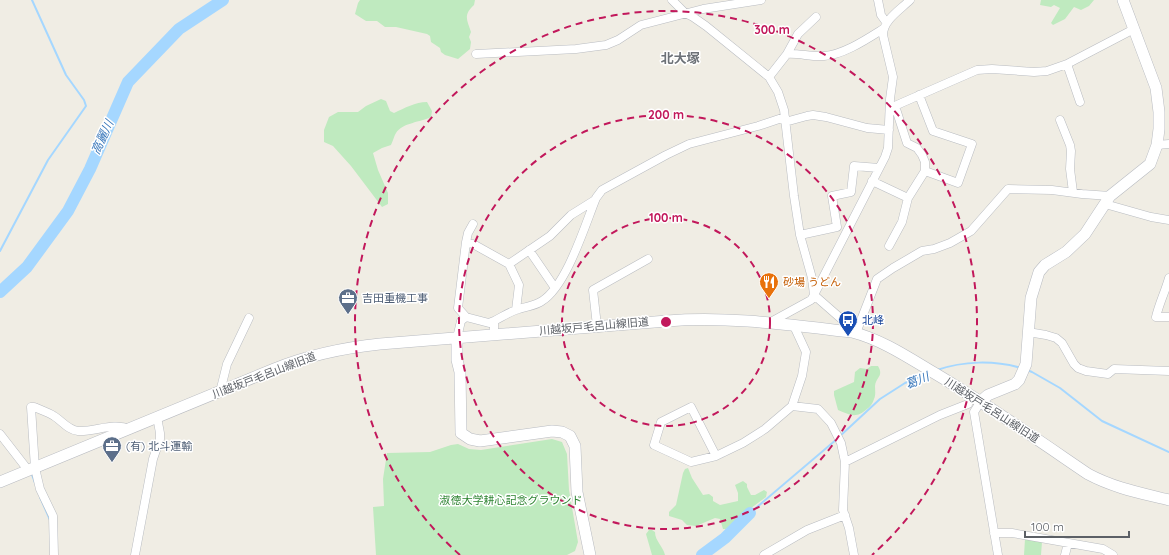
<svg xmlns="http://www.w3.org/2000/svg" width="1169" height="555" viewBox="0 0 1169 555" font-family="Quicksand,'Noto Sans JP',sans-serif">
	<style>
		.green { fill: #bfeabf }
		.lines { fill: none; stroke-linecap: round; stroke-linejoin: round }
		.stream { stroke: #a5d7ff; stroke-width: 2 }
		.river { stroke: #a5d7ff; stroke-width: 12 }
		.street-casing { stroke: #b9bcc1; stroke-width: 9 }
		.secondary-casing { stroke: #b8bbc1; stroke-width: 12 }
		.street { stroke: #fff; stroke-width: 8 }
		.secondary { stroke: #fff; stroke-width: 11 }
		.ring { fill: none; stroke: #c2185b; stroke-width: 2; stroke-dasharray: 7 5 }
		.labels { text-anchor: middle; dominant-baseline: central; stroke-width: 3; stroke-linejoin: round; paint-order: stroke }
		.food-label { font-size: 11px; fill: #c56008; stroke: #fff; text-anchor: start }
		.service-label { font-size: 11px; fill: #4e5e75; stroke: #fff; text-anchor: start }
		.transit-label { font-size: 11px; fill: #164399; stroke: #fff; text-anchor: start }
		.street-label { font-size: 11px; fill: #5c6066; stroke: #fff }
		.park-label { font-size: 11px; fill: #2d8431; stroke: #fff }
		.water-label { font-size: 12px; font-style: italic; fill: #3877bb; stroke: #fff }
		.quarter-label { font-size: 13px; font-weight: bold; fill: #6d7278; stroke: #fff }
		.centre { fill: #c2185b; stroke: #fff; stroke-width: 2 }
		.ring-label { font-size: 12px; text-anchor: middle; font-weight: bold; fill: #c2185b; stroke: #fff; stroke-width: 3; stroke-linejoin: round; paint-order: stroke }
	</style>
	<rect width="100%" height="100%" fill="#f0ede4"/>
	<!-- green -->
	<path class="green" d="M360,0h115l-1,5c-11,10 -7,15 -3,27l-2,5 2,5 -1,7 -12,10 -13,-4 -4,-3 -1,-4 -9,-6 -1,-6 -3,-2 -31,-7h-11l-8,-6h-11l-11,-7 3,-11z
		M1041,0h53l-5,6 -8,4 -7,-3 -9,12 -12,6 -2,-2 9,-15 -6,-3 -3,2 -11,-2z
		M381,99l5,2 4,10 4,2c11,-5 21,-11 33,-11l5,9 -1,6c-10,5 -29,6 -35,16 -2,3 -3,8 -5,12l-9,3 -9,5 5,17 10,23v11l-6,3 -31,-41 -18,-20 -9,-4v-12l5,-13 9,-5h20l8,-6z
		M871,366h7c6,10 -2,11 -3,20 0,4 1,9 -1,13 -1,4 -4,8 -7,10 -11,10 -17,6 -29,1l-4,-15v-4l20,-9 1,-10 5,-4 7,1z
		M552,439l10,3 5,12 2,36 9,52 -3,9 -8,4h-191l-3,-48 11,-1 -1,-27 4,-26 43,-1 21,-7 7,-1 11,5 12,1z
		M688,468l4,10 11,17 6,-1 4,3v4l7,4 18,-4v-8l-3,-8 8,-4 4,3v3l4,8h4l9,-5 3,2 -1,5 -27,20 -7,9 -6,3h-3l-3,-10 -5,-1 -19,8 -9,-1 -5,-5 -13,-4v-4l7,-7 7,-32 2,-4z
		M649,530h3l3,2c0,9 8,14 10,23h-13l-6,-21z
		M1025,539l17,3 -1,13h-17z"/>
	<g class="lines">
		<!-- stream -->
		<path class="stream" d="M0,251l48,-91 38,-54 -2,-6 -18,-25 -34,-75
			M937,370c26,-9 57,-10 84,-2
			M1027,370l5,2 28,16 42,33 67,31
			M840,436l40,-37 25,-16 22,-9
			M31,472l4,11
			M40,497l10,23
			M750,513l87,-74"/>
		<!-- river -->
		<path class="river" d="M0,292l27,-25 41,-56 22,-42 38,-87 51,-53 44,-29
			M702,555l23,-17 25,-25"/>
		<defs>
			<path id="street" d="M672,0l13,13 8,4 13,9 63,51 9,15 6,18 10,86 6,39 12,43 2,17 -3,5 -42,23
				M878,0l3,15 5,7
				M476,54l100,-5 30,-4 12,-5 23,-15 62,-16 58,-9
				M787,54l11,-20 18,-17
				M1067,64l13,38
				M769,77l18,-23c12,-1 24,3 37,2 19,-1 43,-17 59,-27
				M919,95l14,36 39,13 -14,39 -33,-12
				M890,108l87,-38 15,-1 42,3 13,-1 20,-7 67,-35
				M1060,120l10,25 1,6 -1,18 3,23
				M785,122l22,-6 6,-1 13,2 41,11 22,2
				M1157,145l12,-1
				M872,181l36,17
				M1105,204l46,13 18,3
				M473,224l-5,9 -2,9 -8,66 8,9 23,6 5,-2
				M800,235l37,-8 -5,-31 19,-4 3,-26 25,2
				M466,242l7,2 36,20 10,21 -3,25
				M889,246l13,-24 6,-24 17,-27v-9l-3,-7 -5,-7 -10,-5 -12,-37
				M529,250l26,38
				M509,264l41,-28 21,-21 24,-15
				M1169,278c-4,14 -10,26 -13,39h13
				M597,326l-4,-36 55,-31
				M852,332l-6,-9 -32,-28 71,-138 3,-9 2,-49 3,-22 -10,-42c0,-15 17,-25 27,-35
				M1028,332l18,3 10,3 6,5 12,21 4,4 8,3 22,3 6,-5 55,2
				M856,333l21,-54 16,-11 29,-17 12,-2 16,-6 21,-12 37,-42 44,1 30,4 28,2
				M494,334v-13c8,-4 17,-10 25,-12 8,-3 16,-3 23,-8 25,-16 43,-76 54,-103l6,-8 64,-35 23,-11 69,-18 27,-9
				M457,338l4,-17 5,-4
				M220,392l7,-28 22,-46
				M981,401l-7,11 24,143
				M792,406l26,3 13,14 10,20 4,19 -2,48 6,18 5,27
				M0,434l28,36
				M716,456l-25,-49 -30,15 -7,23 37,17 25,-6 27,-13 22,-14 27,-23 10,-30 4,-24 -12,-26
				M845,462l95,-47 28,-11
				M994,533h18l91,16 10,6
				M54,555l-1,-39 -13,-27 -5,-21 -4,-61h3c7,3 14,5 20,9 8,5 14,14 24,15 18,1 34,-9 52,-2
				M135,555l18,-96 7,-20v-6l-3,-16
				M764,555l43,-25 38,-15
				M1065,555l3,-12"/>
			<path id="secondary" d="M457,338v22l3,12 1,61 9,6 10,2 72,-10 10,1 8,4 5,10 2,46 13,63
				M981,401l7,-6 27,-11 4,-4 7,-16 5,-66 8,-26 6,-7 21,-13 19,-18 25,-38 40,-32 7,-19 2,-16v-17l-3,-24 -33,-88
				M0,482l274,-113c35,-14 67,-21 106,-25l287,-23c62,-5 123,4 185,11 31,8 57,26 84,42 52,31 102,66 152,100 26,14 53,19 81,26"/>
		</defs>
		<!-- street casing -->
		<use href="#street" class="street-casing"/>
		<!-- secondary casing -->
		<use href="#secondary" class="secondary-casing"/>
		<!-- street -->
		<use href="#street" class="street"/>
		<!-- secondary -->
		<use href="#secondary" class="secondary"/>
	</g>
	<!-- distance rings -->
	<g class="ring">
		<circle cx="666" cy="322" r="104"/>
		<circle cx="666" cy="322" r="207"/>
		<path d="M460 555A311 311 0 1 1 872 555"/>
	</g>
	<!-- icons -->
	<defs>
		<symbol id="restaurant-pin" viewBox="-11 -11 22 30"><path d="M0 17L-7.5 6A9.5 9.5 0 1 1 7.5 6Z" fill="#e8710a" stroke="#fff"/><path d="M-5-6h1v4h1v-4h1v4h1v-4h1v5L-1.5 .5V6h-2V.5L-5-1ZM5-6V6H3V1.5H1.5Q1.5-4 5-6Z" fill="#fff"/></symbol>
		<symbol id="office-pin" viewBox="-11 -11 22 30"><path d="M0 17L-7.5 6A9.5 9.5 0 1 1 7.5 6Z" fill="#5c6f8a" stroke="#fff"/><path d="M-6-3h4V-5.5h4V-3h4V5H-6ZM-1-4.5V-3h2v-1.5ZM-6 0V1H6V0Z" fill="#fff"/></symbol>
		<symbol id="bus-pin" viewBox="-11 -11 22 30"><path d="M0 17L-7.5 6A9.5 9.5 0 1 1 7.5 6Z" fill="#1a4fb4" stroke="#fff"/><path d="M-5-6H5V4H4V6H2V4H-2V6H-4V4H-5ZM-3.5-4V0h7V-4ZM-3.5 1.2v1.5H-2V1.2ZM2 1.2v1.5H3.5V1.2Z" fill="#fff"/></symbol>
	</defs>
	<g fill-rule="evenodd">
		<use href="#restaurant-pin" x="758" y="271" width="22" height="30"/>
		<use href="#office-pin" x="337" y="287" width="22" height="30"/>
		<use href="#bus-pin" x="837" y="309" width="22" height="30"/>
		<use href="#office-pin" x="101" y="435" width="22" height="30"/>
	</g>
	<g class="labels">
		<!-- food labels -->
		<g class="food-label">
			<text x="783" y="282">砂場 うどん</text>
		</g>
		<!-- service labels -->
		<g class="service-label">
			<text x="362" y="298">吉田重機工事</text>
			<text x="126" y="446">(有) 北斗運輸</text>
		</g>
		<!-- transit labels -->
		<g class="transit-label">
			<text x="862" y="320">北峰</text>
		</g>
		<!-- street labels -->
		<g class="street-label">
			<text transform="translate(594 326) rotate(-5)">川越坂戸毛呂山線旧道</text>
			<text transform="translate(264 375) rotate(-21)">川越坂戸毛呂山線旧道</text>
			<text transform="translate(992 410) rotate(33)">川越坂戸毛呂山線旧道</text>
		</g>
		<!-- park labels -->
		<g class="park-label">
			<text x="511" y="500">淑徳大学耕心記念グラウンド</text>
		</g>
		<!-- water labels -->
		<g class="water-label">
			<text transform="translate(102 137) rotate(-65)">高麗川</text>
			<text transform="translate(917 380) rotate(-22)">葛川</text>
		</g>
		<!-- quarter labels -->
		<g class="quarter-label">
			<text x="680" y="58">北大塚</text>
		</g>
	</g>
	<circle cx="666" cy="322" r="6" class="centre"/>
	<g class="ring-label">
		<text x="772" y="34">300 m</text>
		<text x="666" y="119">200 m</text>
		<text x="666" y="222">100 m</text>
	</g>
	<!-- scale -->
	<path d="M1025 531v6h104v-6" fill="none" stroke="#5c6066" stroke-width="2"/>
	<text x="1031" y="531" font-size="12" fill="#5c6066" stroke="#ffffff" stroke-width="3" paint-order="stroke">100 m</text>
</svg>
